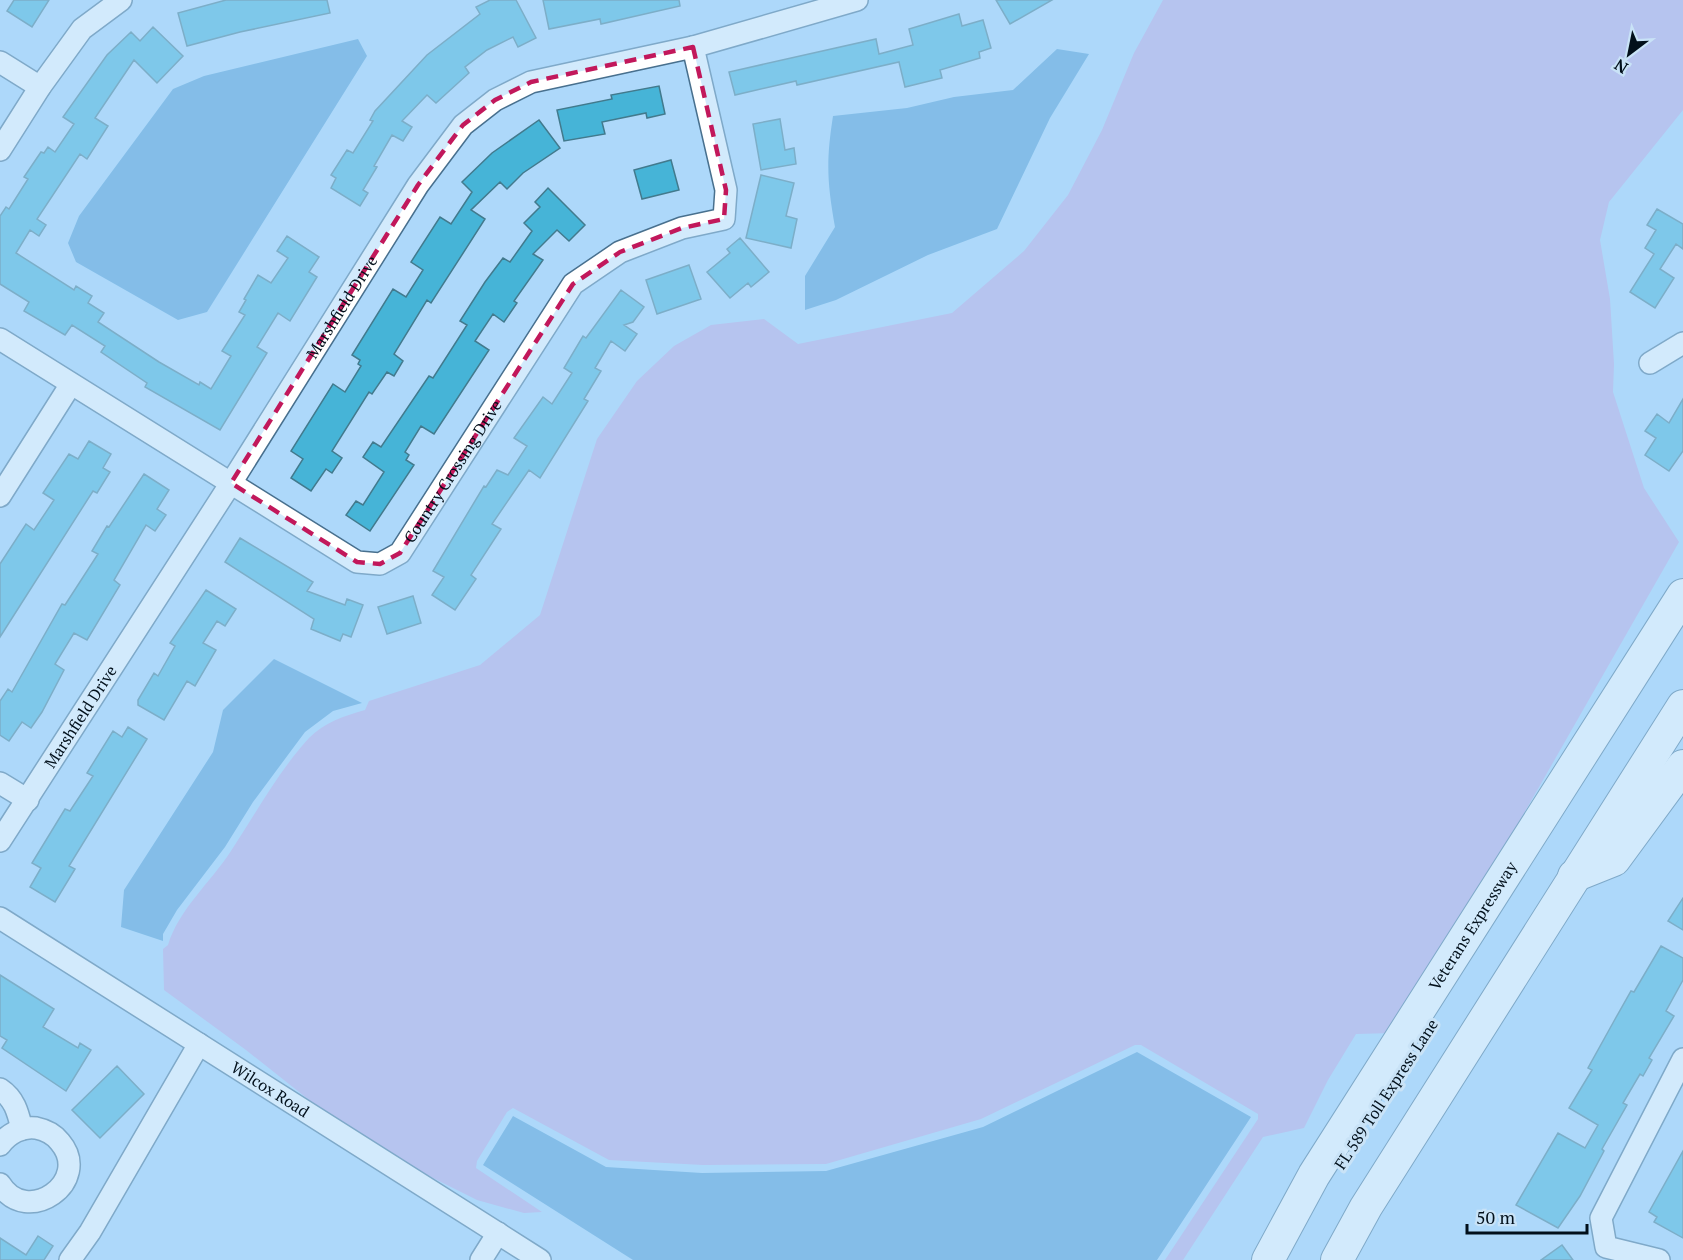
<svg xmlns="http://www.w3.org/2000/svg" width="1683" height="1260" viewBox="0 0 1683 1260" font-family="'PT Serif',serif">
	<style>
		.green { fill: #c1aae2 }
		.water { fill: #529cd3 }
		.building { fill: #46b4d7; stroke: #427a8d; stroke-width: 1.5 }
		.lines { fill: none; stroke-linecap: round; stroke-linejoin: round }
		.minor-casing { stroke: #48708e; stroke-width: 24 }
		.highway-casing { stroke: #48708e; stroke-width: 34 }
		.minor { stroke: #fff; stroke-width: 21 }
		.highway { stroke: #fff; stroke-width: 32 }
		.marked { fill: none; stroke: #c2185b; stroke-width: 4.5; stroke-dasharray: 12 8; stroke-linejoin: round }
		.labels { text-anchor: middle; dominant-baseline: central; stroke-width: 6; stroke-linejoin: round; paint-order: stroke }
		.street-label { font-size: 16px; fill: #02101b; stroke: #c9e3f7 }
	</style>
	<rect width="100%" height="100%" fill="#add8fa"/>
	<!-- green -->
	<path class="green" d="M1163,0h520v110l-74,92 -9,38 10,59 4,65 -1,28 31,96 35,54 -244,427 -42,64 -37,1 -28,46 -24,48 -41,9 -80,123h-18l93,-141v-5l-117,-69h-6l-154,74 -155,45 -123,1 -94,-5 -96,-52 -6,4 -30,49 -1,7 66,44 -18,1 -47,-13 -70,-35 -84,-54 -77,-61 -82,-60 -1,-41 5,-4c11,-36 43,-63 63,-94 25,-38 47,-79 78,-113 16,-16 35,-22 56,-28l4,-9 111,-36 60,-50 57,-176 40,-58 37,-35 37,-21 53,-6 34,25 154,-31 72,-62 44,-56 34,-65 32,-77z"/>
	<!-- water -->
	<path class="water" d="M358,39l9,17 -160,256 -29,8 -102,-58 -8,-19 11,-27 94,-127 31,-13z
		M1057,49l32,5 -39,64 -53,111 -69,26 -92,45 -31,10v-34l30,-49c-8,-45 -9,-66 -2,-111l74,-8 47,-11 59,-7z
		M274,659l88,44 -29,8 -28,21 -52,70 -28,45 -48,63 -14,24v7l-42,-14 3,-37 89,-138 10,-42z
		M1137,1052l114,65 -94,143h-524l-150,-95 30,-49 93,51 96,6 124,-2 157,-44z"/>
	<!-- building -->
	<path class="building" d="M14,0h35l-17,27 -25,-16z
		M226,0h101l3,13 -90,19 -53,14 -9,-33z
		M490,0h26l20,38 -18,9 -5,-10 -26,13 -22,17 4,6 -33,30 -9,-8 -25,26 10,6 -9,14 -11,-6 -18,31 3,1 -14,23 5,3 -8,13 -29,-18 5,-10 -5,-3 16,-25 6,3 20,-32 -3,-1 5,-9 52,-56 53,-41 -4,-7z
		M543,0h136l1,6 -79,18 -1,-5 -51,10z
		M996,0h56l-42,24z
		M959,14l3,12 21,-6 8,28 -12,4 1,6 -40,12 2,8 -37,9 -6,-25 -102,23 -1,-4 -61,14 -6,-23 147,-33 3,15 34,-9 -4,-16z
		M153,27l30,29 -26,27 -23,-23 -39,58 13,8 -21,33 -7,-5 -43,65 9,6 -7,11 -9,-6 -14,23 58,37 2,-4 16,10 -4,7 16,10 -6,9 61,40 40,23 1,-3 11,7 20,-33 -9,-5 23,-36 -6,-3 7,-12 -2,-1 14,-24 13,8 17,-25 -11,-7 10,-15 32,21 -10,15 8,5 -27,44 -12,-8 -21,34 10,6 -47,77 -75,-43 2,-4 -46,-31 4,-6 -33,-21 -7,10 -41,-24 5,-9 -29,-18v-68l6,-9 3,2 19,-30 -4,-2 17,-25 3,1 4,-6 7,5 19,-28 -11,-7 44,-62 24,-23 9,9z
		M659,86l6,28 -18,4 -1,-5 -44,9 3,12 -41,7 -7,-31 55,-11 -1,-4z
		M780,119l5,31 9,-2 2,16 -35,6 -8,-46z
		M539,120l21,28 -37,25 -16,16 -7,-7 -29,28 14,9 -54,84 -4,-3 -33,54 9,7 -9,15 -7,-4 -15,22 -3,-2 -37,59 10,7 -10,15 -6,-4 -15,22 -20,-13 12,-19 -12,-8 42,-67 12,8 16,-26 -3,-2 2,-4 -8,-5 41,-66 13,8 17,-27 -12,-8 29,-45 11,7 21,-32 -10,-10 30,-29z
		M671,160l8,30 -37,9 -8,-29z
		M761,175l33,8 -8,33 11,3 -6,29 -45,-10z
		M548,188l37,37 -16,16 -12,-11 -24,24 10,6 -29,41 3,2 -13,19 -11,-8 -18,27 14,9 -55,84 -13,-8 -16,26 4,3 -3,5 8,5 -44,66 -24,-16 10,-14 7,4 21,-33 -21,-15 10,-15 8,5 48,-71 4,2 34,-53 -7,-4 25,-39 18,-24 7,4 22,-31 -8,-8 16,-16 -5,-5z
		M1657,209l26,15v25l-7,-5 -16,25 14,9 -19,30 -25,-16 24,-38 -9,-6 11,-18 -9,-5z
		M740,238l29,34 -18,15 -3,-4 -18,15 -23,-26 23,-19 -3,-4z
		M689,265l12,34 -44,15 -11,-34z
		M621,290l23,17 -11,15 -9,3 13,9 -12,17 -14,-10 -16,27 6,3 -17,28 4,2 -48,77 -11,-8 -37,54 9,5 -30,46 5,4 -21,31 -23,-15 12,-18 -11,-6 51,-85 2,1 11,-17 11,5 19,-29 -13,-8 29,-41 9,7 20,-31 -8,-5 19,-32 3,2z
		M1683,399v52l-14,20 -24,-16 11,-17 -11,-7 12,-17 12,9z
		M89,441l22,13 -8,14 7,4 -13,21 -4,-2 -93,146v-73l26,-40 8,6 20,-30 -11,-7 26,-39 9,5z
		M144,474l25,16 -12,19 9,6 -11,16 -9,-6 -32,55 6,5 -33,55 -13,-7 -19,31 9,6 -22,42 -11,16 -9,-6 -13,19 -9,-6v-34l8,-12 4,3 50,-88 3,1 33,-51 -6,-3 15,-25 2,1z
		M240,538l73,44 -6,9 38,14 2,-6 16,6 -12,32 -8,-3 -3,7 -29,-12 3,-10 -89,-57z
		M206,590l30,19 -11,17 -8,-5 -14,22 13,7 -21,36 -8,-5 -23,39 -26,-15v-5l16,-27 4,3 17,-30 -5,-3z
		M413,596l8,27 -34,11 -9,-27z
		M128,727l19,12 -78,127 6,3 -20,33 -25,-15 11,-19 -9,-5 33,-54 5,2 23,-35 -6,-3 26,-42 9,6z
		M1683,898v32l-15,-9z
		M1661,946l22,12v22l-17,31 8,5 -25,42 3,2 -9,16 -3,-2 -17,29 4,2 -25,44 2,2 -24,45 -22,32 -42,-23 42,-72 27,15 13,-23 -29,-17 23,-38 -4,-2 26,-47 17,-30 3,1z
		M0,975l54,34 -11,18 35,21 2,-5 11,7 -25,41 -64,-43 5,-8 -7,-4z
		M117,1066l27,28 -44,44 -28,-28z
		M1683,1151v87l-29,-16 3,-5 -8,-5z
		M38,1236l15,10 -9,14h-44v-22l26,17z
		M1562,1245l11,15h-32z"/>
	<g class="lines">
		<defs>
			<g id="minor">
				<path d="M0,62l40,25"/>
				<path d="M0,150l40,-63 42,-58 39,-29"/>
				<path id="s1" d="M0,339l357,223 23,2 20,-11 173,-269 47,-32 62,-24 42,-9 2,-29 -33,-143"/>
				<path d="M1650,363l33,-20"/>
				<path d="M0,496l71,-112"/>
				<path d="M0,783l28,17"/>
				<path id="s2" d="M0,841l231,-358 187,-298 45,-60 32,-25 36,-18 162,-35 164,-47"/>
				<path id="s3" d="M0,918l540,342"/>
				<path d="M0,1089c15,10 18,24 22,40"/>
				<path d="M0,1145c8,-11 22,-19 36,-17 10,2 18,6 24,14 33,39 -33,86 -60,42"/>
				<path d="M70,1260l20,-28 109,-188"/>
				<path d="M481,1260l17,-27"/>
				<path d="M1659,1260l-53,-13 -5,-29 82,-159"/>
			</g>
			<g id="highway">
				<path d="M1574,876l40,-16 69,-94"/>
				<path id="s4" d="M1268,1260l46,-85 369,-580"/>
				<path d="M1337,1260l29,-53 317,-501"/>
			</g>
		</defs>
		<!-- minor casing -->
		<use href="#minor" class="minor-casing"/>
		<!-- highway casing -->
		<use href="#highway" class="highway-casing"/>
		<!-- minor -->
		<use href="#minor" class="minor"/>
		<!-- highway -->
		<use href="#highway" class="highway"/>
	</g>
	<!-- marked area -->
	<path d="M0 0H1683V1260H0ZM693,47l33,143 -2,29 -42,9 -62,24 -47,32 -173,269 -20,11 -23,-2 -126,-79 187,-298 45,-60 32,-25 36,-18z" fill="#add8fa" fill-opacity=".55" fill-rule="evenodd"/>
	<path class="marked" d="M693,47l33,143 -2,29 -42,9 -62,24 -47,32 -173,269 -20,11 -23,-2 -126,-79 187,-298 45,-60 32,-25 36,-18z"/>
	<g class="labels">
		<!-- street labels -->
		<g class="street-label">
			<text stroke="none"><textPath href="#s2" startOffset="634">Marshfield Drive</textPath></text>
			<text stroke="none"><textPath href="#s1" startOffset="564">Country Crossing Drive</textPath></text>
			<text stroke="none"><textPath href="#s2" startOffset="148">Marshfield Drive</textPath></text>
			<text stroke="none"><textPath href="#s4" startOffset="392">Veterans Expressway</textPath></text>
			<text stroke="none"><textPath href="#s3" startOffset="320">Wilcox Road</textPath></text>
			<text transform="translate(1386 1094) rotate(-57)">FL 589 Toll Express Lane</text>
		</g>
	</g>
	<!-- north arrow -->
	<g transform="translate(1629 54) rotate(212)" stroke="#c9e3f7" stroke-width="4.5" paint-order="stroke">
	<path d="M0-4.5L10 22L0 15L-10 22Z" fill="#02101b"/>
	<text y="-9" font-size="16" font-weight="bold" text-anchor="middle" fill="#02101b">N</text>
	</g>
	<!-- scale -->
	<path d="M1467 1224v9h120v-9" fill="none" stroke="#02101b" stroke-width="3"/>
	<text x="1476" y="1224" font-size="18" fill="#02101b" stroke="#c9e3f7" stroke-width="4.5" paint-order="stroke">50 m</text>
</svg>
